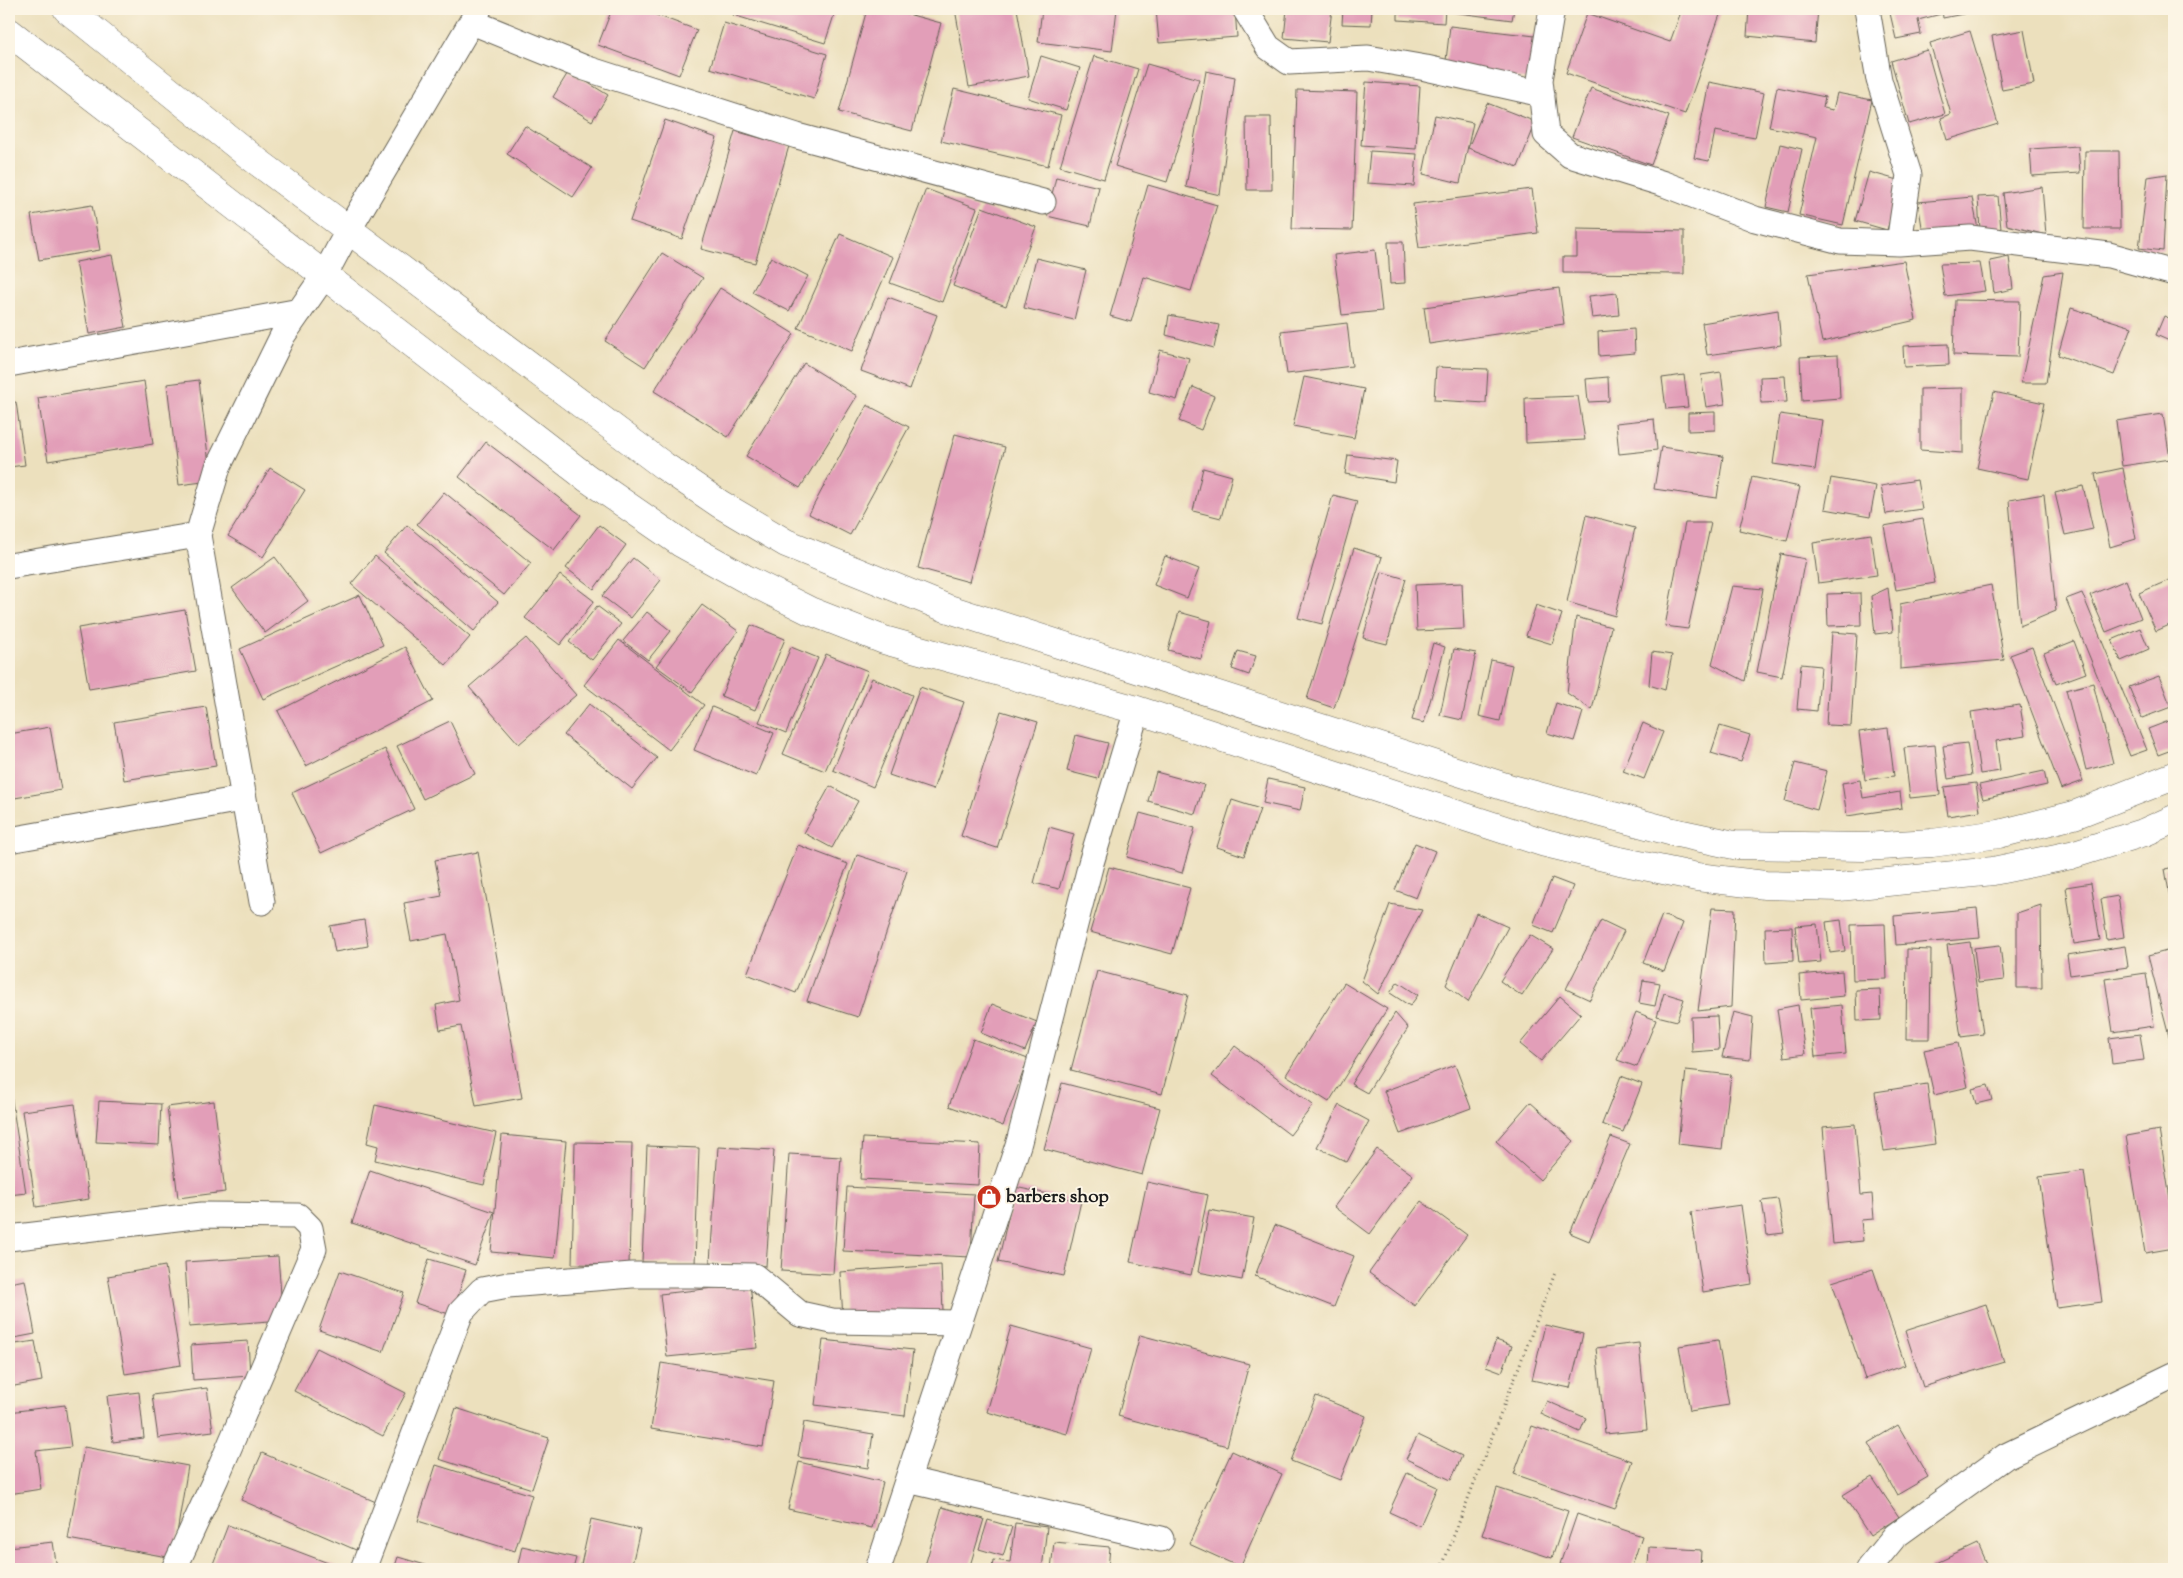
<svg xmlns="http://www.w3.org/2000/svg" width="2183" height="1578" viewBox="0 0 2183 1578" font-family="'Sorts Mill Goudy',serif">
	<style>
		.building { fill: #e29eb8 }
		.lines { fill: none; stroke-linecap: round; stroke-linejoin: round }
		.street-casing { stroke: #656154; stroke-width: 27 }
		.secondary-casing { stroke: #656154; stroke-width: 29 }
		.path { stroke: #656154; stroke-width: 3; stroke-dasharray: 1 4; stroke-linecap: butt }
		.street { stroke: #fff; stroke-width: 25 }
		.secondary { stroke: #fff; stroke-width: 28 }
		.labels { text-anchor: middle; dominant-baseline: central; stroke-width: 4; stroke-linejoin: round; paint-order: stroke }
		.poi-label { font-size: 19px; font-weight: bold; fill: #1c1c1c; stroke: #fcf5e5; text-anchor: start }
	</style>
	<rect width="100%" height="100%" fill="#fcf5e5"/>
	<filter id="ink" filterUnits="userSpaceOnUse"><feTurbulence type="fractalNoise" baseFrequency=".02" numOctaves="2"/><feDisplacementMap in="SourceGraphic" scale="10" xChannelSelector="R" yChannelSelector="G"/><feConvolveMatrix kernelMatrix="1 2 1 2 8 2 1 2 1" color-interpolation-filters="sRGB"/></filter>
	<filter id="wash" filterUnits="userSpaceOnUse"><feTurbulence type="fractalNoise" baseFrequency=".0096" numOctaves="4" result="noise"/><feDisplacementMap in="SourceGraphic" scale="20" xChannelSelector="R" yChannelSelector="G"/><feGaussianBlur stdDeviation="1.12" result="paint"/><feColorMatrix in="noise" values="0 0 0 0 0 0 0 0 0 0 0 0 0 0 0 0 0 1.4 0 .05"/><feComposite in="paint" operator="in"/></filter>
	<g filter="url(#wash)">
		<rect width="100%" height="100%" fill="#ece0bd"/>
		<g id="blocks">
			<!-- building -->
			<path class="building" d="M612,9h28l57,21 -18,45 -81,-30z
				M735,9h101l-11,34 -92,-28z
				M867,9h22l52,14 -29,108 -73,-19z
				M955,9h62l12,67 -60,11z
				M1042,9h75l-5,42 -74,-9z
				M1156,9h79l2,28 -78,6z
				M1287,9h45l-4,33 -44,-4z
				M1343,9h29l-1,16 -29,-1z
				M1398,9h47l-1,14 -46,-3z
				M1452,9h62l-2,11 -61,-8z
				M1682,9h40l-37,105 -119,-41 21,-60 83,29z
				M1749,9h69l-3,34 -68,-7z
				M1889,9h51l1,5 -23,6 3,14 -25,5z
				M1942,9h25l1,4 -25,5z
				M724,23l103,31 -13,45 -104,-31z
				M1450,26l85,10 -5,44 -85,-11z
				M2024,30l10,54 -32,6 -10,-54z
				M1970,31l28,93 -51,16 -6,-22 10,-4 -21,-71z
				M1927,50l18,64 -36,10 -18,-63z
				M1041,56l39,12 -14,42 -38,-12z
				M1094,56l44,13 -34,110 -44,-13z
				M1147,64l52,15 -32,103 -52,-16z
				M569,71l39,24 -16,26 -39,-24z
				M1206,71l29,6 -15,118 -34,-8z
				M1366,82l54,4 -4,63 -55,-4z
				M1709,82l55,11 -9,45 -40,-7 -6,30 -15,-3z
				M1777,87l48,10 -2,11 10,2 4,-17 35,7 -29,125 -44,-10 18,-78 -48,-10z
				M1591,88l78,28 -18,49 -79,-28z
				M954,89l107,26 -13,51 -107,-25z
				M1297,90l60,2 -5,138 -60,-1z
				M1487,103l49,19 -18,45 -50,-19z
				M1435,115l38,8 -13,60 -37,-9z
				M1246,117h25l1,73h-25z
				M665,120l52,18 -35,101 -52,-18z
				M525,126l67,42 -19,29 -66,-43z
				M735,131l54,15 -34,117 -54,-14z
				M1780,144l22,5 -14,63 -22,-5z
				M2078,146l2,27 -48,3 -2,-27z
				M1370,151l47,3 -3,32 -47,-3z
				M2085,151h34l1,78h-36z
				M1869,172l32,9 -14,49 -32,-9z
				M2167,174l-4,77 -24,-3 9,-71z
				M1056,177l43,10 -9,39 -43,-10z
				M1148,185l69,20 -26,86 -47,-14 -13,45 -21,-6z
				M2042,187l4,48 -39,-10 -4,-32z
				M926,189l51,19 -35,94 -52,-19z
				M1532,189l6,44 -119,15 -6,-44z
				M1998,196l3,33 -21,2 -2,-34z
				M1972,197l6,32 -55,4 -5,-31z
				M92,205l8,45 -61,10 -8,-45z
				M982,207l54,20 -30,79 -53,-20z
				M1577,229l107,2v43l-121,-1v-16h14z
				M840,234l53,23 -41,94 -54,-23z
				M1388,242h15l2,41 -15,1z
				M1375,250l7,61 -40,4 -8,-60z
				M662,253l41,25 -58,89 -40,-26z
				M112,255l14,72 -37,7 -13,-72z
				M771,257l37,19 -19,35 -37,-19z
				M2009,257l4,32 -19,4 -4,-32z
				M1036,258l50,12 -12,50 -50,-12z
				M1904,261l12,59 -94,22 -14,-68z
				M1980,263l5,28 -40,5 -5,-32z
				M2063,272l-17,111h-25l23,-108z
				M720,288l74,46 -66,103 -74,-46z
				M1559,288l5,36 -135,20 -5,-37z
				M1617,293l2,22 -27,3 -3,-22z
				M888,297l49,18 -27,74 -49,-18z
				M1955,300l65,1 -2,56 -65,-2z
				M2071,308l61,19 -18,48 -56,-20z
				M1778,310l3,35 -74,10 -5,-32z
				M1169,315l50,10 -5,23 -48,-13z
				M2164,316l10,4v23l-18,-8z
				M1347,323l5,43 -65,8 -6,-43z
				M1634,329l1,24 -36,3 -1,-24z
				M1948,344l1,21 -45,2 -1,-21z
				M1160,350l29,8 -12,42 -28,-8z
				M1838,355l2,43 -38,3 -2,-44z
				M804,363l53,33 -57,92 -54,-32z
				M1436,367l52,2 -2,34 -52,-3z
				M1721,372l4,32 -19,3 -5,-32z
				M1684,375l4,32 -22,2 -4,-31z
				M1785,376l2,26 -26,1 -1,-26z
				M1304,377l60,12 -10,49 -61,-12z
				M1608,377l1,24 -21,1 -2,-23z
				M199,380l12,101 -32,4 -12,-101z
				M144,381l9,63 -105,17 -10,-63z
				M1193,387l21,9 -13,34 -22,-9z
				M1963,388v65l-43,-3v-61z
				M1994,392l50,11 -16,76 -51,-11z
				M1578,396l7,44 -59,3 -1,-45z
				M16,402l9,63 -16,2v-64z
				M867,405l42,22 -59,108 -41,-21z
				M1715,412v18l-27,1v-18z
				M1780,414l42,6 -7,50 -42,-6z
				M2163,414l7,45 -48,7 -6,-45z
				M1654,419l3,31 -38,4 -3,-31z
				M955,434l50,13 -36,135 -51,-14z
				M486,442l95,73 -27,35 -95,-73z
				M1661,447l62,9 -6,42 -63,-9z
				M1348,455l49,6 -3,21 -49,-8z
				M270,468l35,22 -42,67 -35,-21z
				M1203,468l29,8 -11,42 -28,-7z
				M2123,468l13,71 -26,8 -15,-73z
				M1752,477l48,10 -13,54 -48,-11z
				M1831,478l45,8 -6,31 -45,-8z
				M1917,480l5,29 -36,5 -5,-28z
				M2083,486l10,43 -28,6 -10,-42z
				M444,492l87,71 -27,32 -87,-71z
				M2044,494l12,117 -36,15 -11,-126z
				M1333,495l24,6 -35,123 -24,-6z
				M1586,515l49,13 -20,88 -48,-14z
				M1923,519l12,64 -39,7 -12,-64z
				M1685,523h26l-23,106 -23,-3z
				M407,525l91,77 -24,29 -90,-78z
				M599,525l27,20 -32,44 -28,-21z
				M1871,534l6,41 -59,8 -5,-40z
				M1354,548l28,9 -48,151 -27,-9z
				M1781,554l24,5 -23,118 -25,-5z
				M375,556l95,81 -24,28 -95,-81z
				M1165,556l34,13 -12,29 -33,-13z
				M275,557l33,44 -43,32 -33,-45z
				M633,558l28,22 -30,38 -29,-22z
				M1382,572l24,7 -19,65 -24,-6z
				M560,575l34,26 -34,44 -35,-27z
				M2174,578v45l-18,8 -17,-38z
				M2126,580l15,38 -35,14 -16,-37z
				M1462,583l2,46 -47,2 -2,-46z
				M1991,585l13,75 -104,9v-65z
				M1732,586l31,3 -18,92 -33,-17z
				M1888,588l5,44 -18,2 -4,-38z
				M1860,593l1,32 -33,1 -1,-32z
				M2082,593l65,157 -17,6 -64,-157z
				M360,595l23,50 -120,54 -23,-50z
				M702,605l36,26 -46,61 -36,-26z
				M1536,605l26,9 -10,30 -26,-8z
				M597,606l24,18 -29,36 -23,-18z
				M185,610l11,61 -107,18 -11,-61z
				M647,612l24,19 -23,29 -25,-19z
				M1179,612l32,9 -10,38 -33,-9z
				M1576,617l35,10 -19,83 -25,-17z
				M751,625l34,14 -30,71 -34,-14z
				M2140,628l9,21 -28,12 -9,-21z
				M1832,632l25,2 -6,92 -25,-1z
				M526,638l50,57 -57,49 -50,-57z
				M619,640l85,65 -35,45 -85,-65z
				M2074,641l12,32 -30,11 -12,-31z
				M1433,643l12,4 -21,76 -12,-3z
				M405,647l28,54 -127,65 -28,-55z
				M791,647l27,11 -32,75 -27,-11z
				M2032,647l51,134 -22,8 -51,-134z
				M1454,649l22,4 -14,67 -22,-5z
				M1238,651l18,5 -7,19 -17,-6z
				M1652,652l20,3 -7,35 -16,-5z
				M826,654l42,17 -43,100 -42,-17z
				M1491,660l21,5 -12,56 -21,-5z
				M1801,664l20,2 -4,45 -20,-2z
				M2159,676l12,31 -29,11 -13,-31z
				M872,678l40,17 -39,92 -40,-17z
				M2093,683l20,80 -27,7 -20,-80z
				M920,687l44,15 -31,88 -44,-15z
				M1556,703l27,9 -9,29 -27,-8z
				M589,704l68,54 -25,31 -68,-54z
				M2020,705l5,31 -29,5 4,30 -20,3 -9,-62z
				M206,707l10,59 -92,14 -10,-58z
				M712,707l62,26 -18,43 -62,-26z
				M1001,711l37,11 -41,126 -36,-12z
				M2174,719v30l-16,6 -10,-26z
				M450,721l25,53 -52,25 -26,-53z
				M1643,723l20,9 -19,47 -21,-8z
				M1720,726l30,9 -9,27 -30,-9z
				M50,727l11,63 -52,9v-65z
				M1888,728l6,48 -29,4 -6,-48z
				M1076,735l32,8 -10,36 -31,-8z
				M1967,743l5,32 -24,4 -5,-33z
				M1935,745l5,50 -30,3 -6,-50z
				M385,749l29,60 -93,44 -29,-60z
				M1795,763l32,8 -10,39 -32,-9z
				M2044,771l3,14 -64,14 -4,-14z
				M1156,772l48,13 -9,29 -47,-13z
				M1268,779l37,8 -5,24 -37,-8z
				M1860,780l3,18 37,-6 2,16 -55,8 -5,-33z
				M1976,783l4,28 -32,5 -4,-29z
				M830,786l28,15 -26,47 -28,-15z
				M1232,800l28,9 -16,47 -27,-9z
				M1140,813l55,15 -13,45 -55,-16z
				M1049,827l25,7 -15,55 -25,-6z
				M1415,843l20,8 -19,47 -21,-8z
				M798,845l50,19 -52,129 -49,-19z
				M478,852l44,246 -46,8 -15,-80 -21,4 -4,-25 23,-5 -12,-66 -36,7 -7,-38 38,-7 -7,-36z
				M857,855l50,16 -49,146 -51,-16z
				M1109,867l81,21 -18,66 -82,-22z
				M2174,867v48h-1l-8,-46z
				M1552,878l21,8 -20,47 -20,-8z
				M2091,883l9,57 -26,4 -8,-57z
				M2118,896l6,41 -17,3 -6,-41z
				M1390,904l32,6 -44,84 -16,-13z
				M2041,905l1,83h-25v-75z
				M1712,908l23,1 -4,98 -33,4z
				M1977,908l3,30 -84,7 -2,-29z
				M1476,913l32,14 -40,75 -22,-17z
				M1662,915l21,8 -19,48 -21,-8z
				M364,920l4,26 -33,6 -5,-26z
				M1601,920l23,11 -34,69 -24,-11z
				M1841,920l4,31 -15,2 -4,-31z
				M1817,924l4,38 -22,2 -4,-38z
				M1885,924l2,55 -34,1 -2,-55z
				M1792,927l1,34 -27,2 -1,-35z
				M1530,935l23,14 -31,47 -22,-15z
				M1970,942l13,92 -22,3 -14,-92z
				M2000,945l4,35 -26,3 -4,-35z
				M2125,946l3,21 -58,8 -3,-20z
				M1907,949l24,1 -1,89h-24z
				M2174,949v98l-2,1 -24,-92z
				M1097,971l91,24 -26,99 -91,-24z
				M1842,971l2,25 -43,4 -2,-25z
				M2146,973l8,53 -41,6 -8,-53z
				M1643,980l17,3 -5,23 -16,-3z
				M1398,982l20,13 -8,11 -20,-13z
				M1344,983l43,26 -58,93 -43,-27z
				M1880,989l1,31 -24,1 -1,-31z
				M1664,993l20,6 -7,22 -20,-5z
				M1560,996l21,18 -40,47 -21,-17z
				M992,1004l45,18 -12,29 -44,-18z
				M1798,1005l7,49 -21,3 -7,-48z
				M1842,1005l4,49 -31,3 -5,-49z
				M1636,1012l20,8 -19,47 -20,-7z
				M1733,1012l20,5 -3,43 -28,-3z
				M1395,1013l13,15 -41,65 -16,-9z
				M1717,1016l2,34 -27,2 -1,-35z
				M2140,1034l4,26 -32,4 -3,-26z
				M973,1039l55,20 -25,67 -54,-20z
				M1958,1043l10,44 -34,8 -10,-45z
				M1235,1046l78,59 -23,30 -78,-59z
				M1455,1065l16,43 -71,26 -16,-43z
				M1686,1070l45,5 -9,74 -44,-5z
				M1621,1076l21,8 -19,48 -21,-8z
				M1062,1083l98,25 -18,67 -98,-26z
				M1927,1084l8,60 -51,7 -9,-59z
				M1988,1085l4,15 -16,4 -4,-15z
				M11,1095l15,98 -17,2v-99z
				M99,1101l62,3 -2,41 -63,-3z
				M214,1101l11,91 -47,6 -11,-91z
				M1530,1102l44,39 -34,39 -44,-39z
				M75,1104l14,95 -53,8 -14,-96z
				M375,1105l121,28 -12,52 -109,-25 3,-14 -11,-3z
				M1339,1105l30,16 -22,41 -30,-15z
				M1855,1124l6,71 11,-1 2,25 -13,1 2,21 -30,3 -10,-117z
				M2159,1130l15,94v24l-29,5 -19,-117z
				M502,1135l64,6 -11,117 -64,-6z
				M1611,1137l19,7 -41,97 -19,-8z
				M863,1138l117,6 -2,41 -118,-6z
				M575,1142l57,1 -3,122 -57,-1z
				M647,1146l52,2 -4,116 -53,-2z
				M718,1147l56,3 -8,116 -56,-4z
				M1377,1149l36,26 -43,59 -36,-27z
				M789,1154l52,3 -8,117 -52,-3z
				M370,1170l124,42 -19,53 -123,-42z
				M2084,1171l18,131 -45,6 -18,-131z
				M1147,1182l61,13 -17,80 -61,-13z
				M847,1187l127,7 -3,63 -128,-6z
				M1015,1187l66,14 -17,75 -66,-14z
				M1778,1199l6,34 -17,2 -5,-34z
				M1421,1201l46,34 -52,71 -46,-33z
				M1741,1205l11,79 -49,8 -12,-80z
				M1209,1210l45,8 -12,62 -44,-8z
				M1275,1225l79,31 -20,51 -79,-31z
				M278,1256l5,64 -94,7 -4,-65z
				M429,1259l37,11 -14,45 -37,-12z
				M941,1265l2,46 -100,6 -3,-45z
				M165,1266l16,99 -56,9 -17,-98z
				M1873,1269l32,96 -40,14 -33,-97z
				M340,1271l64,22 -21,59 -64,-22z
				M25,1280l10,54 -26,5v-56z
				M750,1284l7,64 -90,9 -7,-63z
				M1986,1304l18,58 -81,25 -18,-57z
				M1545,1325l38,9 -13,54 -38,-8z
				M1011,1326l80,22 -24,86 -80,-22z
				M1140,1335l109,29 -22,82 -109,-30z
				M823,1340l90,10 -8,66 -90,-11z
				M1496,1340l16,6 -10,26 -16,-6z
				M1718,1340l11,65 -39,6 -11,-65z
				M35,1341l7,40 -33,6v-42z
				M248,1341l2,35 -57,4 -2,-35z
				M1639,1343l8,87 -42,4 -9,-86z
				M317,1348l89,45 -23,43 -89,-45z
				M661,1363l113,18 -11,66 -112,-18z
				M207,1388l6,43 -55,7 -6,-43z
				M139,1392l5,46 -31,4 -6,-46z
				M1316,1396l50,20 -26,64 -49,-19z
				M1547,1401l39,17 -6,14 -39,-18z
				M65,1405l6,42 -35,4 5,38 -32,5v-82z
				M456,1408l93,30 -17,51 -93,-30z
				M804,1422l69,12 -5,34 -70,-11z
				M1898,1425l30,52 -31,18 -29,-52z
				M1532,1426l100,35 -17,48 -101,-35z
				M1418,1435l44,21 -11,24 -45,-21z
				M84,1447l104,19 -15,92 -105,-19z
				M1232,1451l50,23 -42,93 -51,-23z
				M262,1453l114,49 -20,48 -115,-50z
				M799,1462l84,20 -11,46 -84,-19z
				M436,1465l96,30 -17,56 -97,-30z
				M1407,1473l30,14 -17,39 -31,-14z
				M1872,1477l27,40 -29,19 -27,-41z
				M1497,1488l71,23 -16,47 -70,-23z
				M942,1507l42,12 -15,50h-45z
				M1577,1514l65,22 -11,33h-54l-17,-5z
				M591,1519l49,11 -9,39h-51z
				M988,1520l24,7 -9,29 -24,-7z
				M1015,1523l32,4 -5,42h-50l1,-9 17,2z
				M228,1525l116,44h-133z
				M53,1542l4,27h-48v-22z
				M1054,1542l56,5 -2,22h-57z
				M1977,1544l11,25h-59l-1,-2z
				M522,1546l54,12 -3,11h-56z
				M1649,1547l52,3 -1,19 -52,-2z
				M398,1557l41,12h-45z"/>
		</g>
	</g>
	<g filter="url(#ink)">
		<use href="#blocks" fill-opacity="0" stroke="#656154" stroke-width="1"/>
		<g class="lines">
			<defs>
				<path id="street" d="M1245,9l23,38 21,15 79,-4 58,10 116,26
					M1552,9l-12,71 6,54 24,21 94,29 91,35 85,22 59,2 71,-5 139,17 65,18
					M1867,9l12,71 30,95 -10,68
					M472,22l113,46 212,68 246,66
					M9,364l291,-53
					M9,566l189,-31
					M9,840l233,-41
					M262,902l-64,-367 20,-68 65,-132 41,-59 24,-45 131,-222
					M9,1238l193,-23 96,1 12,12 4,21 -98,229 -42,91
					M908,1480l253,59
					M363,1569l98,-257 21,-22 26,-5 124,-10h61l61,1 46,38 32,7 126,2
					M878,1569l141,-427 72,-279 46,-153
					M1868,1569l27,-33 111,-80 168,-81"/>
				<path id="secondary" d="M67,9l183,147 414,310 56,38 66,39 160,65 566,181 161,43 61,13 129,2 69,-4 67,-9 75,-19 100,-39
					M9,32l578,446 94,65 63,35 66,33 74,29 253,70 408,133 75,18 77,16 68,8 74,2 154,-16 78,-16 74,-23 29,-13"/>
			</defs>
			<!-- street casing -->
			<use href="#street" class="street-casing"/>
			<!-- secondary casing -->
			<use href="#secondary" class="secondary-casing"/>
			<!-- path -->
			<path class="path" d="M1441,1569l114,-296"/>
			<!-- street -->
			<use href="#street" class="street"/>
			<!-- secondary -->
			<use href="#secondary" class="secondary"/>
		</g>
	</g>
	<!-- icons -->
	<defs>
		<symbol id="shop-disc" viewBox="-11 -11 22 22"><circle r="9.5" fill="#c8321e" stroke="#fcf5e5"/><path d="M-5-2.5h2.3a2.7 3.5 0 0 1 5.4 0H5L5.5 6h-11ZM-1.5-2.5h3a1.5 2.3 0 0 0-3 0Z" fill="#fff"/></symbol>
	</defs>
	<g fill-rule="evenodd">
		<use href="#shop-disc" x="975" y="1183" width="28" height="28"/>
	</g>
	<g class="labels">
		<!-- poi labels -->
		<g class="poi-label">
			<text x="1006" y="1197">barbers shop</text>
		</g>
	</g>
	<!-- margin -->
	<rect width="2183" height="1578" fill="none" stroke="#fcf5e5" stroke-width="30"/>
</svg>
